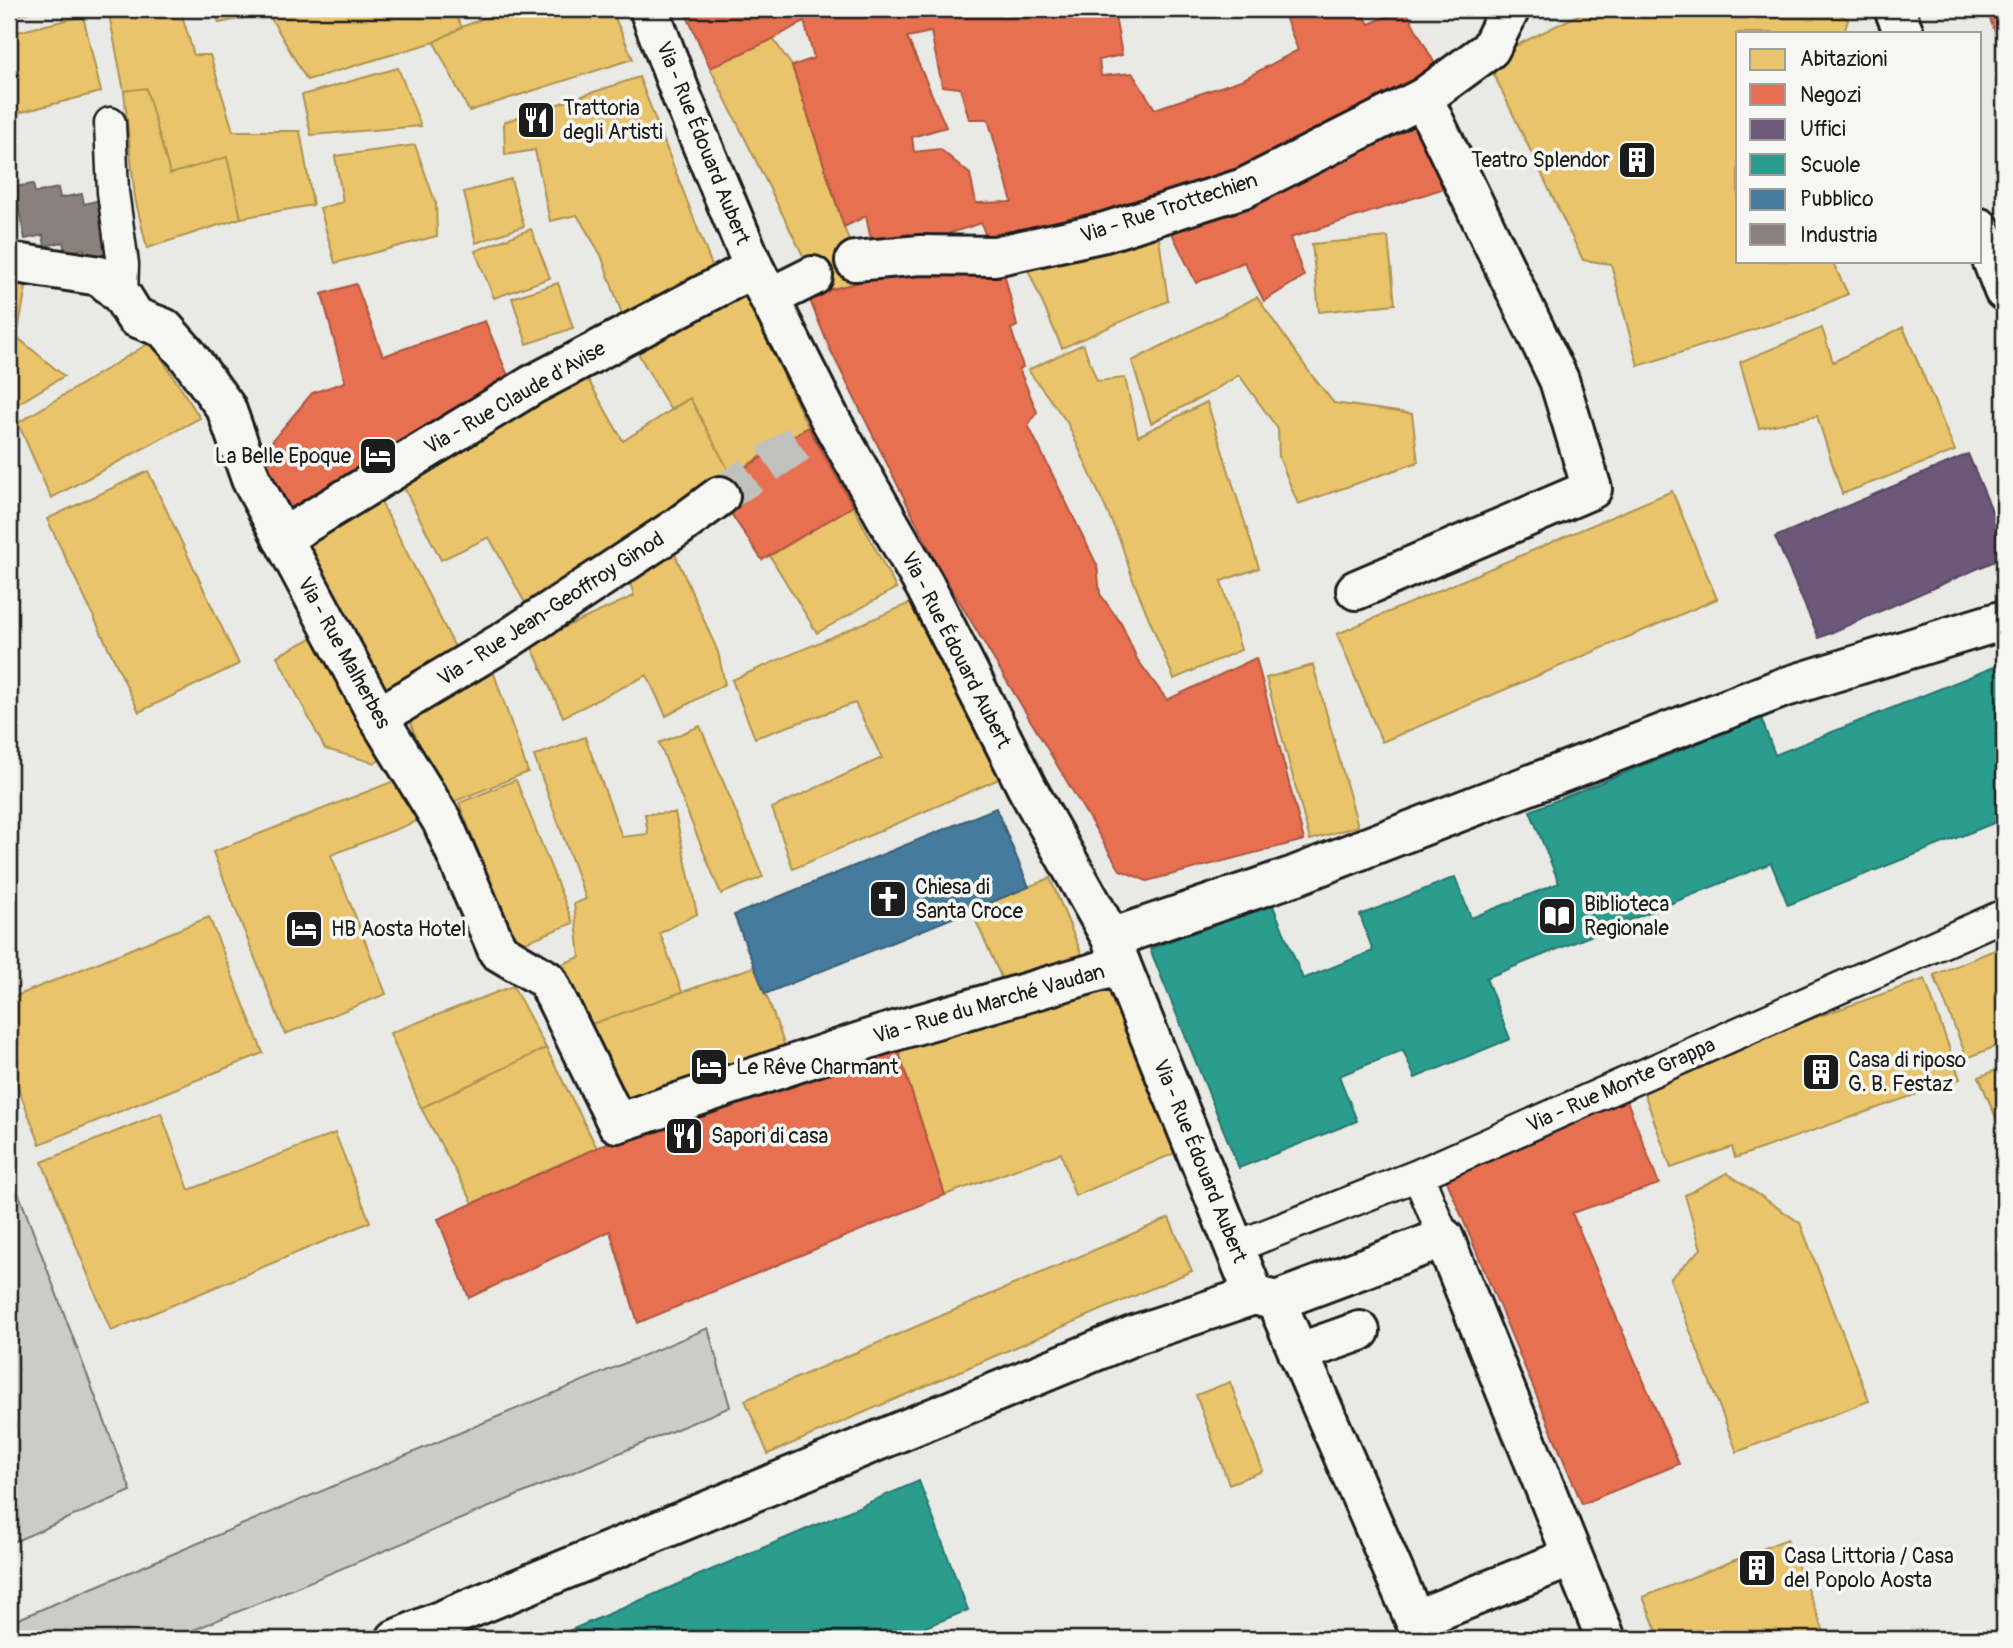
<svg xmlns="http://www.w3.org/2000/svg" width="2013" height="1648" viewBox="0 0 2013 1648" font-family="Pangolin,sans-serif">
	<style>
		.green { fill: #cbcbc7; stroke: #747472; stroke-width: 2 }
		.homes { fill: #e9c46a; stroke: #ac9253; stroke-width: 2 }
		.shops { fill: #e76f51; stroke: #aa5641; stroke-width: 2; fill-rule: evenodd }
		.offices { fill: #6d597a; stroke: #55475e; stroke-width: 2 }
		.schools { fill: #2a9d8f; stroke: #26766c; stroke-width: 2 }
		.public { fill: #457b9d; stroke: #395e76; stroke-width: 2 }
		.industry { fill: #8a817c; stroke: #69635f; stroke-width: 2 }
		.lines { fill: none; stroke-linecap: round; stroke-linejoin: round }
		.pedestrian-tunnel { stroke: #c0c0bd; stroke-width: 38; stroke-dasharray: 38 19; stroke-linecap: butt }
		.service-casing { stroke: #1c1c1c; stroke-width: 35 }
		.pedestrian-casing { stroke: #1c1c1c; stroke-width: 44 }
		.minor-casing { stroke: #1c1c1c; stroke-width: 44 }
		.service { stroke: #f6f6f2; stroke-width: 30 }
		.pedestrian { stroke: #f6f6f2; stroke-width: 38 }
		.minor { stroke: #f6f6f2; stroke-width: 38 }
		.labels { text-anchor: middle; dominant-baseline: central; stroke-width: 7; stroke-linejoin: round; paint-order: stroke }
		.poi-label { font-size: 21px; fill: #1c1c1c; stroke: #f6f6f2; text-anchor: start }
		.street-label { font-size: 21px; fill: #1c1c1c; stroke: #f6f6f2 }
	</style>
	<rect width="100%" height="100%" fill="#e9e9e5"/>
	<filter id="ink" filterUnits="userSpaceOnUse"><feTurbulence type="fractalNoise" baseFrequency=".0143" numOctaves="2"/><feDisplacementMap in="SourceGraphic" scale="14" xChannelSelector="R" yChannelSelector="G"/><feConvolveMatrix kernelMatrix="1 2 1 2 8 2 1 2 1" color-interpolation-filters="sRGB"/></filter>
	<g filter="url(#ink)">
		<!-- green -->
		<path class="green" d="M9,1168l122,323 -122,53z
			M708,1328l22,79 -558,232h-163v-16z"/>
		<!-- homes -->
		<path class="homes" d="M108,9h72l14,46h16l23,76h67l13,74 -72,13 -14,-61 -57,17 -24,-86 -22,3z
			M215,9h237l10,18 -28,15 -127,38 -39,-67 -49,10z
			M506,9h105l22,50 -164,52 -35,-69 28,-15z
			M1590,9h243l15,11 -4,13h-106v228h94l16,33 -48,21 -162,51 -27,-102 -28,-4 -96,-200z
			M83,16l18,76 -83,21 -9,-39v-40z
			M773,39l19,27 52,161 20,54 -43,11 -111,-224z
			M398,68l23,58 -110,9 -9,-40z
			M639,77l75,194 -91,46 -22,-62 -24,-40 -27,6 -15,-71 -30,5 -1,-33z
			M146,88l24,86 57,-17 14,61 -94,30 -12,-50 -11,-107z
			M415,145l21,59 1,32 -102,27 -15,-55 23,-6 -8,-46z
			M511,179l13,47 -48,17 -12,-51z
			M1157,225l11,76 -106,47 -35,-81z
			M531,229l19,49 -56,20 -19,-47z
			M1388,237l7,67 -76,8 -7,-68z
			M9,274l19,2 -11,61 47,39 -55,33z
			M740,282l68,145 -77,48 -41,-77 -20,11 -39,-68z
			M558,283l15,45 -46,16 -15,-46z
			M1257,297l53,76 24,30 78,11 6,48 -120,42 -19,-47 -1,-28 -39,-54 -35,21 -53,27 -19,-62z
			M1903,327l52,124 -113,43 -25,-78 -58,12 -19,-66 82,-34 11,34z
			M151,342l49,76 -149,80 -33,-75z
			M1083,344l14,37 28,-3 13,58 69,-34 52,166 -38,13 20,69 -67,29 -41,-99 -13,-40 -53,-118 -39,-52z
			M582,369l41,72 67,-43 41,77 -201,137 -41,-75 -48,23 -41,-80z
			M148,471l91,193 -100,48 -92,-193z
			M1672,491l45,108 -335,143 -45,-108z
			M376,492l82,161 -79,44 -79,-154z
			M853,506l43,82 -79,45 -47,-77z
			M670,543l48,109 7,32 -59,32 -19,-41 -84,42 -33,-74 104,-47 -8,-28z
			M910,603l89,176 -206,90 -21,-61 110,-50 -27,-55 -100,35 -23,-58z
			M323,632l66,122 -14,9 -50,-14 -48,-93z
			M491,665l37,107 -85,34 -36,-92z
			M1313,665l45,161 -48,14 -44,-162z
			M700,726l63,151 -42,17 -62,-151z
			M585,737l37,100 26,-3 -3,-20 30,-1 22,101 -37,19 22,59 -96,34 -24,-62 18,-7 -6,-53 12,-5 -52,-143z
			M516,780l57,143 -57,23 -57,-143z
			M394,781l20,10 11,27 -94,37 55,139 -101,40 -72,-182z
			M1050,878l32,77 -76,33 -35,-78z
			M209,917l54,136 -223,91 -31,-79v-66z
			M2004,946v97l-37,15 -33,-83z
			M756,966l31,86 -157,59 -44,-85z
			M1111,977l71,173 -107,46 -14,-43 -116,42 -50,-154z
			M1925,979l35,100 -225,79 -3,-11 -61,21 -29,-81 59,-29z
			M513,986l33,62 -125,60 -31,-75z
			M546,1048l51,100 -124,55 -52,-95z
			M2004,1067v70l-25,-60z
			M161,1113l28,77 146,-57 35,89 -259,109 -69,-169z
			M1727,1173l73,50 69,178 -132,51 -67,-173 31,-30 -16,-54z
			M1169,1218l23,53 -424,183 -23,-54z
			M1230,1382l33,89 -34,13 -33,-89z
			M1787,1539l40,100h-167l-17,-42z"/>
		<!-- shops -->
		<path class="shops" d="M15,9h24l-22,6z
			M488,9h18l-15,7z
			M684,9h388l1,9 42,-2 7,39 -23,5 2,16 31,-3 23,36 89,-30 54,-29 -16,-41h78l9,15 36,-15 37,68 -227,109 -225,61 -9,-24 -67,22 -5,-11 -38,6 -5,-24 -22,11 -52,-161 22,-8 -10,-37 -31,18 -63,29zM931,32l11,54 18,2 9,31h19l24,83 -36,1 -6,-29 -30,-25 -26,3 -2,-15 34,-10 -39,-90z
			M1986,9h18v46z
			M1411,120l34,68 -155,50 14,38 -40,25 -20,-39 -48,21 -27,-56z
			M1002,264l15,62 -6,3 12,38 -4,2 18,43 -9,13 69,140 3,29 22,31 15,34 30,41 89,-42 48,182 -157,41 -27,-11 -182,-304 -108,-217 -21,-51 12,-6 43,-11z
			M356,284l27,72 102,-35 29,69 -224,133 -31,-66 53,-64 33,-11 -23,-88z
			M808,427l45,79 -91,54 -48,-72z
			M895,1041l50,154 -307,128 -28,-92 -141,67 -31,-79 167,-75z
			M1626,1098l33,86 -87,29 107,251 -97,40 -138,-330z"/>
		<!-- offices -->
		<path class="offices" d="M1968,454l36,85v18l-185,81 -44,-101z"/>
		<!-- schools -->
		<path class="schools" d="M2004,663v156l-216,86 -17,-42 -285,115 24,61 -95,39 -12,-28 -64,26 18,45 -118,47 -89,-219 121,-48 32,78 70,-28 -13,-36 95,-38 16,41 88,-35 -29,-72 231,-93 14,37z
			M919,1481l49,129 -72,29h-346z"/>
		<!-- public -->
		<path class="public" d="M996,808l33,79 -264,107 -31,-79z"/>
		<!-- industry -->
		<path class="industry" d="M33,184l2,9 23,-5 2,10 22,-4 2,10 16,-4 11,53 -26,6 -1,-10 -19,3 -2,-10 -18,4 -2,-11 -18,4 -11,-52z"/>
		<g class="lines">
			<!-- pedestrian-tunnel -->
			<path class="pedestrian-tunnel" d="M720,496l92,-62"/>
			<defs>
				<path id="service" d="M110,123l3,69 10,72 -1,32
					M1418,1175l26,63
					M1233,1248l185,-73 586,-260"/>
				<path id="pedestrian" d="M649,9l33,88 72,171 76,151 95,167 102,202 84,150 10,27
					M855,261l65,-6 75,1 110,-24 139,-44 179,-90
					M769,298l44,-22
					M282,538l250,-153 222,-117
					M378,717l130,-78 170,-112 42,-31
					M1111,938l183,-62 66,-26"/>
				<path id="minor" d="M1894,9l10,24
					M1980,228l24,63
					M9,262l91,14 22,20 13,21 29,11 22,25 40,55 25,71 127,238 64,104 56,130 49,29 70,143 264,-88 240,-70 133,330
					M1356,590l236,-101 -33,-109 -136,-282 67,-49 20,-40
					M1360,850l422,-162 222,-68
					M1276,1301l147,338
					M1298,1353l62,-22
					M1415,1620l157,-63
					M396,1639l741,-305 117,-39 22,6 168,-63 162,401"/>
			</defs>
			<!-- service casing -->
			<use href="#service" class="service-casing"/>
			<!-- pedestrian casing -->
			<use href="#pedestrian" class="pedestrian-casing"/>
			<!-- minor casing -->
			<use href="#minor" class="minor-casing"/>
			<!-- service -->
			<use href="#service" class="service"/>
			<!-- pedestrian -->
			<use href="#pedestrian" class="pedestrian"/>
			<!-- minor -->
			<use href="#minor" class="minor"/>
		</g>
	</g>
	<!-- icons -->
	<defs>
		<symbol id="restaurant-square" viewBox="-11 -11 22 22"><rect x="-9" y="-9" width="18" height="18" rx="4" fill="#1c1c1c" stroke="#f6f6f2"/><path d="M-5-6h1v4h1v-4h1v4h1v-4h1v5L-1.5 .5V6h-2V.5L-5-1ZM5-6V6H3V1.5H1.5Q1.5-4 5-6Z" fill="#fff"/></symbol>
		<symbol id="building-square" viewBox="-11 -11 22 22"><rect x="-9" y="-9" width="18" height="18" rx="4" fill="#1c1c1c" stroke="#f6f6f2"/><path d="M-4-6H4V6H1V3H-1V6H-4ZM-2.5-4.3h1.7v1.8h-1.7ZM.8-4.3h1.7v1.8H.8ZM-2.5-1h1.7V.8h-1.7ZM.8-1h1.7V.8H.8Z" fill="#fff"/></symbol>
		<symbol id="hotel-square" viewBox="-11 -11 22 22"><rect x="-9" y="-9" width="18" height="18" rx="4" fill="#1c1c1c" stroke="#f6f6f2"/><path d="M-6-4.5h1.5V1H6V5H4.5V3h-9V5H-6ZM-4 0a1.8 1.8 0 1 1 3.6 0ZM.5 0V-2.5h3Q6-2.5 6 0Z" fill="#fff"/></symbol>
		<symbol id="church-square" viewBox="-11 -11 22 22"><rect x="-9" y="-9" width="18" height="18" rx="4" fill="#1c1c1c" stroke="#f6f6f2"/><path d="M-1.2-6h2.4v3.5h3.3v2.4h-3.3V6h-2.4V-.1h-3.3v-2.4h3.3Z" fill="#fff"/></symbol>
		<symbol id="library-square" viewBox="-11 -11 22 22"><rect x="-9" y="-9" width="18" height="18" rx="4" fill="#1c1c1c" stroke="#f6f6f2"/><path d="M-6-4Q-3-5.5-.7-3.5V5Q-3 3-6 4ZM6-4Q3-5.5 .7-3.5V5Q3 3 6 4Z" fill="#fff"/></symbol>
	</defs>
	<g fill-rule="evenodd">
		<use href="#restaurant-square" x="514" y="98" width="44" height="44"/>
		<use href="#building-square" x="1615" y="138" width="44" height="44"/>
		<use href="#hotel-square" x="356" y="434" width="44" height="44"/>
		<use href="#church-square" x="866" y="877" width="44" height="44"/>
		<use href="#library-square" x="1535" y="894" width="44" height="44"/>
		<use href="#hotel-square" x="282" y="907" width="44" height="44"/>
		<use href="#hotel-square" x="687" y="1045" width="44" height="44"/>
		<use href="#building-square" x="1799" y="1050" width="44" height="44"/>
		<use href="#restaurant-square" x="662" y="1114" width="44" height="44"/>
		<use href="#building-square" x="1735" y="1546" width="44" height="44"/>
	</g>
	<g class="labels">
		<!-- poi labels -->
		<g class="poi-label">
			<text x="563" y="108">Trattoria<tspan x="563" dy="24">degli Artisti</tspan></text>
			<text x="1610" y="160" text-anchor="end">Teatro Splendor</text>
			<text x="351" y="456" text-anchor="end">La Belle Epoque</text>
			<text x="915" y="887">Chiesa di<tspan x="915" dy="24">Santa Croce</tspan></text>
			<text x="1584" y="904">Biblioteca<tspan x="1584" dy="24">Regionale</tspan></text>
			<text x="331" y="929">HB Aosta Hotel</text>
			<text x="1848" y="1060">Casa di riposo<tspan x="1848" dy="24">G. B. Festaz</tspan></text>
			<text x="736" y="1067">Le Rêve Charmant</text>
			<text x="711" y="1136">Sapori di casa</text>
			<text x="1784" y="1556">Casa Littoria / Casa<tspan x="1784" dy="24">del Popolo Aosta</tspan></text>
		</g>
		<!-- street labels -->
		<g class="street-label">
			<text transform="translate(703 143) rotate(68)">Via - Rue Édouard Aubert</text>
			<text transform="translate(1169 208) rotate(-18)">Via - Rue Trottechien</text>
			<text transform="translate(515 398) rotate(-30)">Via - Rue Claude d'Avise</text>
			<text transform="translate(551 609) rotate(-33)">Via - Rue Jean-Geoffroy Ginod</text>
			<text transform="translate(956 650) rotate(63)">Via - Rue Édouard Aubert</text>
			<text transform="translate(344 653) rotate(61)">Via - Rue Malherbes</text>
			<text transform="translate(989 1004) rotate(-16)">Via - Rue du Marché Vaudan</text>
			<text transform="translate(1621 1085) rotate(-24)">Via - Rue Monte Grappa</text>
			<text transform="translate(1200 1161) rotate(68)">Via - Rue Édouard Aubert</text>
		</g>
	</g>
	<!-- margin -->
	<rect width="2013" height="1648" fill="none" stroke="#f6f6f2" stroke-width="35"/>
	<rect x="18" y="18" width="1978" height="1613" fill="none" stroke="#1c1c1c" stroke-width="2.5" filter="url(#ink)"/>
	<!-- legend -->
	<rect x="1736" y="32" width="245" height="231" fill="#f6f6f2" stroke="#9f9f9c" stroke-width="2"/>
	<rect x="1750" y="49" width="35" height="21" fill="#e9c46a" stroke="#9f9f9c" stroke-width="2"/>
	<text x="1800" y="66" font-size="21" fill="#1c1c1c">Abitazioni</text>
	<rect x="1750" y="84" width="35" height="21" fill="#e76f51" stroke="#9f9f9c" stroke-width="2"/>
	<text x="1800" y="102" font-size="21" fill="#1c1c1c">Negozi</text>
	<rect x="1750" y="119" width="35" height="21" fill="#6d597a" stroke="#9f9f9c" stroke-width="2"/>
	<text x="1800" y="136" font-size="21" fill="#1c1c1c">Uffici</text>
	<rect x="1750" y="154" width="35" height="21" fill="#2a9d8f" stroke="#9f9f9c" stroke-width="2"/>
	<text x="1800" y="172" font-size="21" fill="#1c1c1c">Scuole</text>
	<rect x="1750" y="189" width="35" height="21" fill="#457b9d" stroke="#9f9f9c" stroke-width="2"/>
	<text x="1800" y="206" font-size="21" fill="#1c1c1c">Pubblico</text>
	<rect x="1750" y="224" width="35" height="21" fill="#8a817c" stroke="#9f9f9c" stroke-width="2"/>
	<text x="1800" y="242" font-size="21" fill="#1c1c1c">Industria</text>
</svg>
